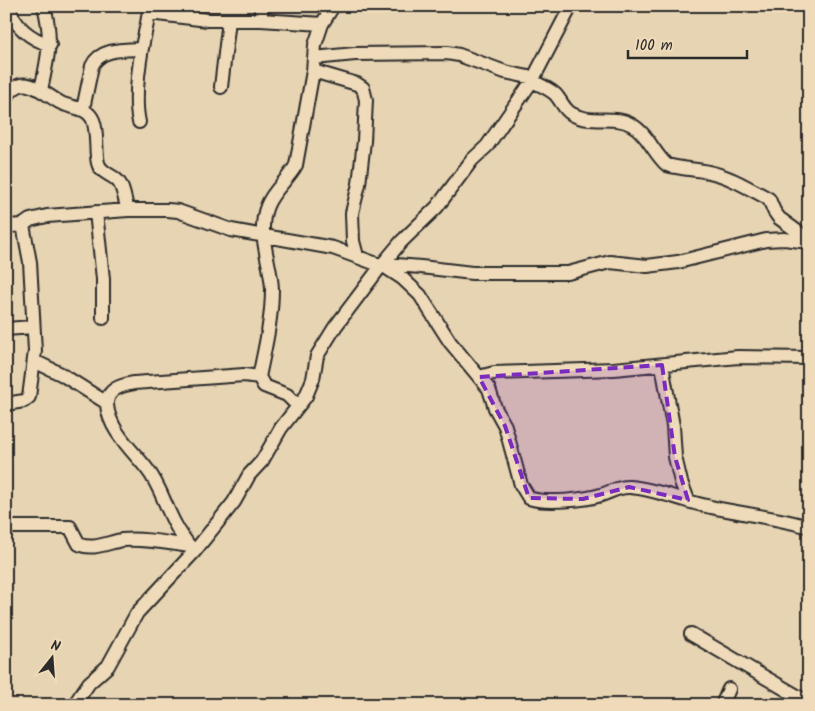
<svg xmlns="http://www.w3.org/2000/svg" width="815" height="711" viewBox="0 0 815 711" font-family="Kalam,sans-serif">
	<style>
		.built { fill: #d7c6a8 }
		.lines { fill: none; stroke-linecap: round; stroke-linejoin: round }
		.minor-casing { stroke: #2b2b2b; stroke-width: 16 }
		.minor { stroke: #efdbb9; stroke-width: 12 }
		.marked { fill: #7b2cbf; fill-opacity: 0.2; stroke: #7b2cbf; stroke-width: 4; stroke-dasharray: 10 6; stroke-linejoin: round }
	</style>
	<rect width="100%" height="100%" fill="#e7d4b3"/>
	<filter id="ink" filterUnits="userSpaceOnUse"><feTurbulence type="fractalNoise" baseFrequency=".02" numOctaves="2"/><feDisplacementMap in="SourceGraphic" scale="10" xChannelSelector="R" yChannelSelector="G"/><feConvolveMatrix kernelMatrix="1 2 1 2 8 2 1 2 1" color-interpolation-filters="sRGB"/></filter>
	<g filter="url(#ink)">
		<!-- built -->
		<path class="built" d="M269,6h63l-2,11h-61z"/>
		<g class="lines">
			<defs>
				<path id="minor" d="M9,6c4,20 22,33 41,39
					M261,6v14
					M149,13l59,7h53l61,4
					M314,58l41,-4 92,-1 12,2 46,17 28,6
					M313,71l44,13 6,4 3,12 -2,41 -5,43 -7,29 1,28 4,15
					M532,81c8,4 16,7 23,13 6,6 9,16 17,20 19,11 43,0 60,11 15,8 22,29 35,40 14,4 28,4 42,7 23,5 41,17 60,27l5,12 5,7 30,22
					M221,87l8,-67
					M41,90c7,-34 12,-50 3,-84
					M6,98c17,-28 36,-5 55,5 10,5 25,4 31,15 6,10 3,33 6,45 3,12 17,11 22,21 4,7 5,18 8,26
					M83,109l9,-43c8,-18 33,-16 49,-17
					M139,122c-5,-22 -1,-51 3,-74 2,-14 7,-27 7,-42
					M96,212l7,67v39
					M6,226l17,-1 7,-5 17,-4 81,-6h40l10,1 53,19 102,18 52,19 17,11 18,17 30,47 39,47 6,19 10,18 16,59 8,13c16,6 56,2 72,-3 10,-3 18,-9 29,-8 28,2 54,15 81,20 33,7 66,11 98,20
					M385,267l11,-2 25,2 51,6h96l42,-11 37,4 31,-4 88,-22 18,-1 25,3
					M6,329l27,-2
					M34,361l27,13 46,29
					M662,365l11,61 2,31 6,25 7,18
					M479,377l15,-4 120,-4 124,-12 71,1
					M6,404l18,-3 5,-4 6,-46 -5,-89 -7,-37
					M298,406l-11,-11 -23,-9 -5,-9c6,-29 13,-58 13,-88 -1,-27 -16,-56 -5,-83 6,-16 21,-26 29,-41l17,-94 2,-26 7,-21 11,-18
					M6,527h64l9,17c13,7 30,-2 43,-4 22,-2 45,3 67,6
					M194,552c-7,-9 -14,-18 -19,-28 -10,-18 -15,-39 -28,-55 -15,-19 -38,-39 -40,-64 -1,-16 15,-20 27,-22l110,-8 15,2
					M691,634l118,69
					M74,705l15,-22 19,-17 29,-53 57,-61 40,-50 15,-27 13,-14 19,-33 25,-32 7,-17 4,-23 18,-29 46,-61 20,-24 36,-35 35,-47 15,-14 45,-65 39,-75
					M722,705l7,-16"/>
			</defs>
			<!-- minor casing -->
			<use href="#minor" class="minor-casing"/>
			<!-- minor -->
			<use href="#minor" class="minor"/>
		</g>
	</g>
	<!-- marked area -->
	<path class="marked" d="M662,365l13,92 13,43 -59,-13 -46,12 -54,-1 -24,-72 -26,-49z"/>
	<!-- margin -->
	<rect width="815" height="711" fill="none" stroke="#efdbb9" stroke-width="25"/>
	<rect x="12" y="12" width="790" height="686" fill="none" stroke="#2b2b2b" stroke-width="2" filter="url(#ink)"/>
	<!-- north arrow -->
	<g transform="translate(52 658) rotate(17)" stroke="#efdbb9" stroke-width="4" paint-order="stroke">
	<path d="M0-4L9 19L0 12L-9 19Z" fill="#2b2b2b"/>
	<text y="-8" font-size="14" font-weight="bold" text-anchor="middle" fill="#2b2b2b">N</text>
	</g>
	<!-- scale -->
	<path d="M628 50v8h119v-8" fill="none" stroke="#2b2b2b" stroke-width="2.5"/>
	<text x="635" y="50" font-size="15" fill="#2b2b2b" stroke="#efdbb9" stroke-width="4" paint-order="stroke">100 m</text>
</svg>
